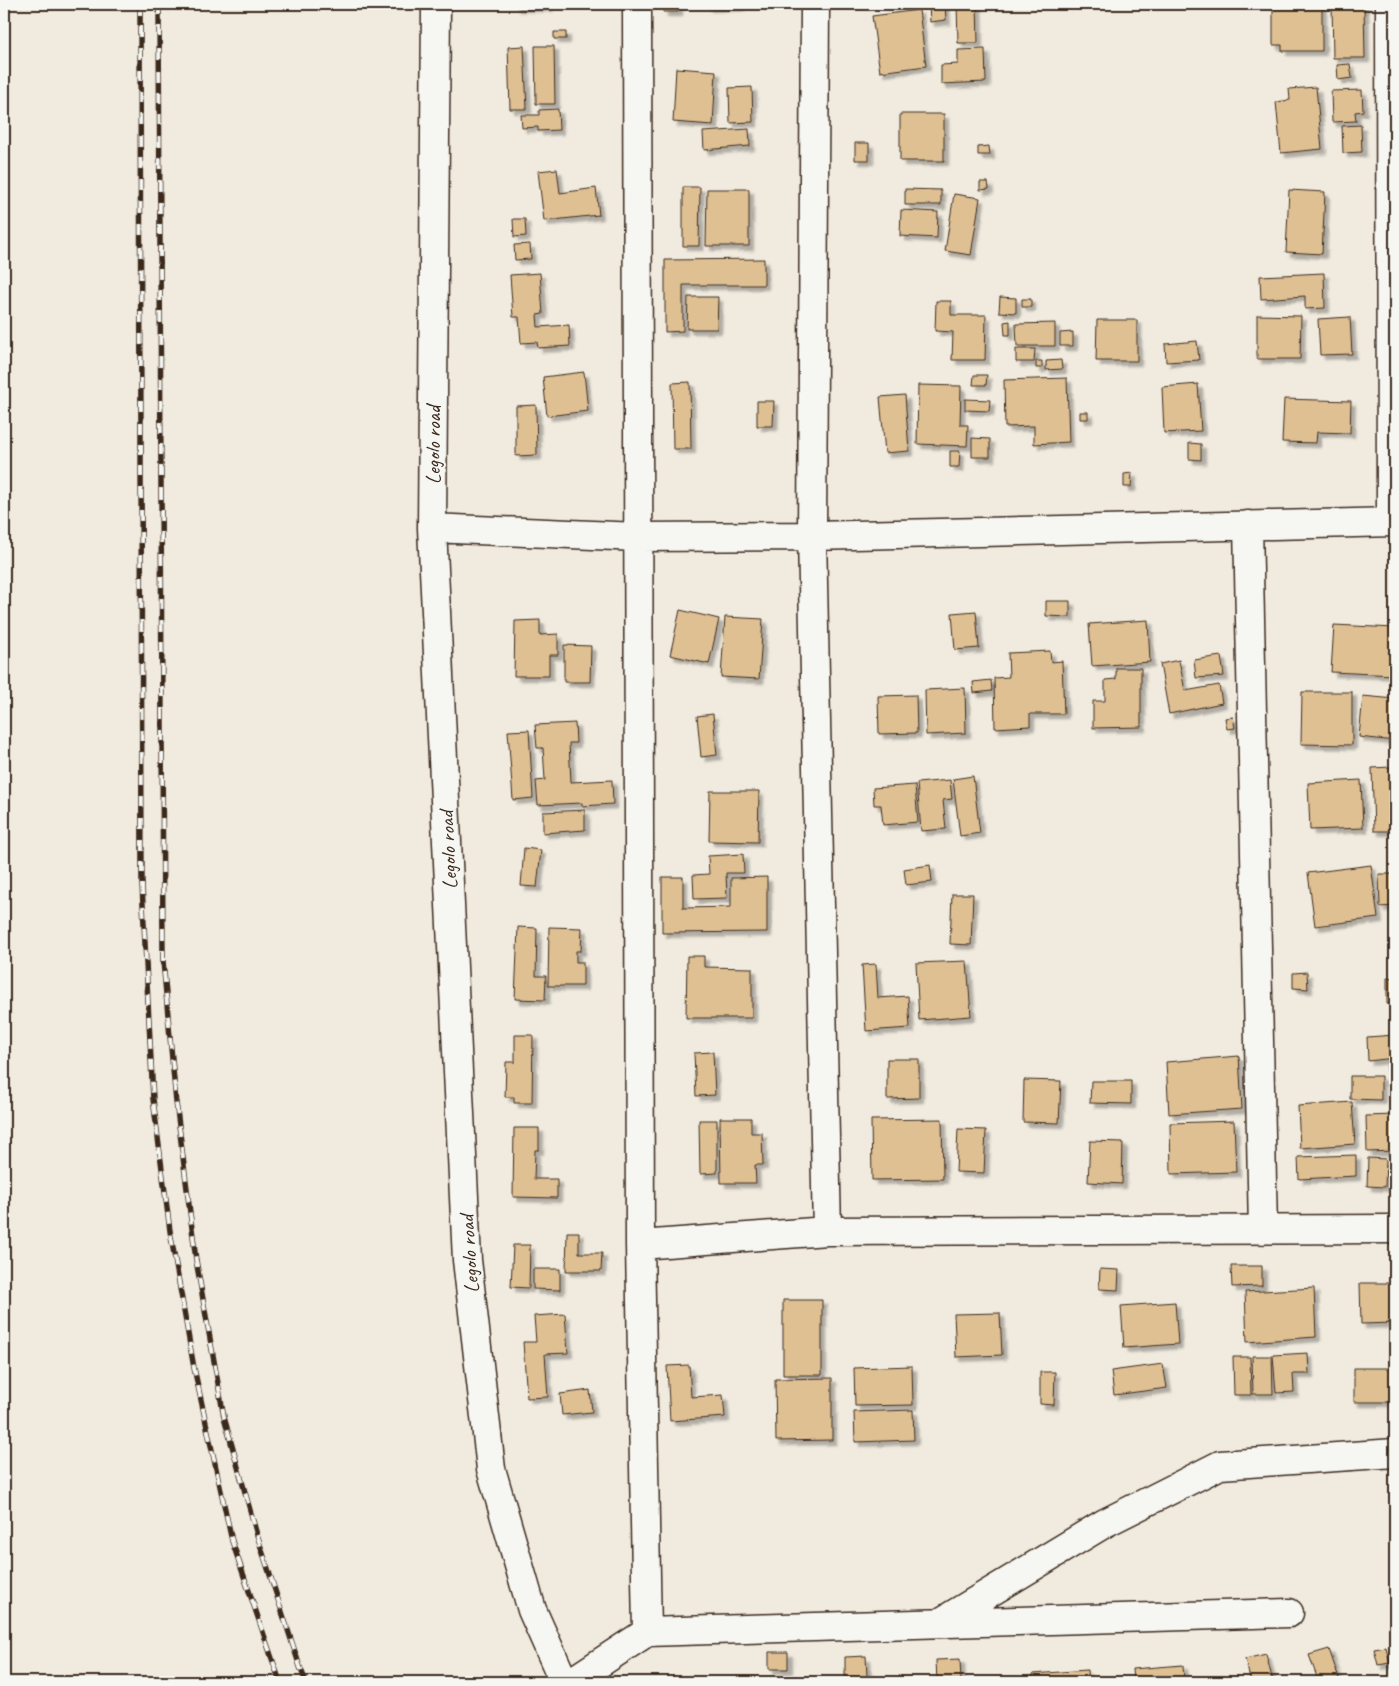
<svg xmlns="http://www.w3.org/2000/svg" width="1399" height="1686" viewBox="0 0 1399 1686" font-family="Caveat,sans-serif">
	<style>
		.building { fill: #dfc092; stroke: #3b2a1e; filter: url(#shadow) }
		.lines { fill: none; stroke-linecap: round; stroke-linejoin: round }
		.minor-casing { stroke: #3b2a1e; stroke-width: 31 }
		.minor { stroke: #f6f6f2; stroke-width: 28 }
		.rail-casing { stroke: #3b2a1e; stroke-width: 5.5 }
		.rail { stroke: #f6f6f2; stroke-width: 4; stroke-dasharray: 11; stroke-linecap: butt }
		.labels { text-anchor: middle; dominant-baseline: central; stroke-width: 4; stroke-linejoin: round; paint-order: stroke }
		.street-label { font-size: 21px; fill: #3b2a1e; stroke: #f6f6f2 }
	</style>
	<defs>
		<filter id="shadow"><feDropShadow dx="4.5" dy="4.5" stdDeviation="1" flood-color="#0004"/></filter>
	</defs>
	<rect width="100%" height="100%" fill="#f1ebdf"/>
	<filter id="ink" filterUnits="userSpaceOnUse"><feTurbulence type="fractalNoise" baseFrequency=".02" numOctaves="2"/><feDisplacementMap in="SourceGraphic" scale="10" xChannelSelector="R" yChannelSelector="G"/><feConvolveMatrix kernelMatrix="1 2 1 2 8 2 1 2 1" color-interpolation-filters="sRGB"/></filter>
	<g filter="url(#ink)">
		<!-- building -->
		<path class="building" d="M515,4h33v3h-33z
			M663,4h15v8h-15z
			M707,4h33v2l-33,1z
			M945,4l1,16 -16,2 -1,-16z
			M957,4h20l1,39h-20z
			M1282,4h40v47h-40v-6h-9v-38l9,-1z
			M1332,4h32l1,54h-32z
			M919,10l7,56 -46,6 -8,-56z
			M554,32h12v7h-12z
			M524,46l3,63h-17l-2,-62z
			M535,46h19l1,58h-19z
			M985,49l1,33 -45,2v-19l17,-1v-14z
			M1350,64l2,14 -14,2 -1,-15z
			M676,68l40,3 -3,54 -40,-3z
			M752,87l1,35 -23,1 -1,-35z
			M1316,87l6,62 -41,4 -5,-51 14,-2 -1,-11z
			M1362,90l1,21 -8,1 1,9 -24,1 -1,-31z
			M558,109l1,21 -21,1v-4l-16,1 -1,-13h18v-5z
			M900,114h44v47h-44z
			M1361,125l1,27 -19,1 -1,-27z
			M749,129l1,17 -46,4 -1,-18z
			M855,143h14v17h-14z
			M989,146l1,9h-12v-8z
			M557,169l3,24 36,-5 3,27 -55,6 -6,-50z
			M980,182h8l1,7 -9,1z
			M683,187h17l-1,59h-16z
			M707,189h42v57h-43z
			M905,189l36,1v15h-36z
			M1289,190l36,2 -3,62 -36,-2z
			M954,194l26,4 -9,57 -26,-4z
			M901,210l37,2 -1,26 -37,-2z
			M513,219h12l1,17 -12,1z
			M530,244l1,15 -16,1 -1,-15z
			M764,259v26h-81v46l-18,1v-72z
			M540,273l3,41 -6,1 1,12 31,-2 1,21 -32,2 -1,-6 -16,1 -2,-26h-6l-3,-42z
			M1324,273l1,35 -20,1v-13l-44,3 -1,-23z
			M688,297h30l-1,32h-30z
			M1000,297l16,1v15l-17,-1z
			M1022,299h9v8h-9z
			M936,301h15v14h35l-1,45h-33l1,-28 -18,-1z
			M1257,315l44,1 -1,43h-43z
			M1350,317l2,37 -32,1 -2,-36z
			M1097,320h40v41h-41z
			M1010,321v14h-5l-1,-13z
			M1055,323v23h-38l-1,-22z
			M1073,332v14h-13v-13z
			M1197,341l2,19 -33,2 -1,-18z
			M1016,349h19l-1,13h-18z
			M1061,360l1,9 -16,1v-9z
			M1036,361h6v7h-6z
			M584,372l4,39 -41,5 -4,-39z
			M974,375h13l-1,10h-13z
			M1067,378l2,64 -35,2v-18l-29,1 -1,-47z
			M690,382l1,67h-18l-1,-66z
			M1198,384l3,47 -37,2 -2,-46z
			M918,385l43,1 -1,39h8l-1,21 -50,-2z
			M905,395l4,56 -24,2 -5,-56z
			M965,399l25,1 -1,11 -24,-1z
			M1284,399l67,2 -1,32 -33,-1 -1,11 -34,-1z
			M757,401h17l-1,25h-16z
			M536,405l1,50 -21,1v-50z
			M1080,412h8v7h-8z
			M972,438l18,1v18h-18z
			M1189,443l12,1v16l-12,-1z
			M950,451h10l-1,16h-9z
			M1132,473l-1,14h-7v-13z
			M1046,601h24v16l-24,-1z
			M680,610l39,9 -10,45 -39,-9z
			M976,611l3,37 -24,2 -3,-37z
			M725,617l38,2 -4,60 -38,-2z
			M540,620v15l18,-1v21h-9v21h-35l1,-55z
			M1148,620l2,42 -58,4 -3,-42z
			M1334,625l61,3v47l-64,-3z
			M564,645l27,1 -1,36h-26z
			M1050,651l1,11 11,-1 2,53h-34v12l-35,2 -1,-50 15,-1 -1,-24z
			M1221,656l3,20 -28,2 -2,-18z
			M1179,660l6,31 34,-6 3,18 -53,11 -9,-50z
			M1116,668h25v59l-48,1v-27h12v-21l11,-1z
			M991,680l1,11 -18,2 -1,-11z
			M965,688l1,45 -40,2 -1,-45z
			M1302,692h50v53l-51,-1z
			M916,695l1,38 -38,1 -1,-38z
			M1363,696l32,3 -2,17h2v25l-36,-4z
			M713,714l4,41 -16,2 -4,-41z
			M1233,717l2,11 -8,1 -2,-11z
			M575,723l1,20h-7l2,39 41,-2 1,24 -31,2v-3l-44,2 -2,-24 9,-1 -2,-32h-6l-2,-23z
			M529,730l4,68 -20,2 -5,-69z
			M1391,767l2,64h-19l-2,-63z
			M973,776l7,57 -20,3 -7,-57z
			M950,780l2,19 -9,1 3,29 -25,2 -4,-48z
			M1361,780l2,48 -53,2 -2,-47z
			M915,785l3,37 -35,3 -2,-20h-7l-1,-17z
			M710,791h49l-1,51 -49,-1z
			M585,810v20l-42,3v-21z
			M524,848l17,2 -4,37 -16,-1z
			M743,854l1,19h-18l1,25 -33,1 -1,-24 16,-1 -1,-18z
			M930,865l2,17 -26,3 -2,-16z
			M1371,865l7,53 -63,8 -7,-53z
			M1379,874h16v32l-15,1z
			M662,877h21v31l48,-1v-29l36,-1v55l-105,1z
			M952,894h21l-2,51 -21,-1z
			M518,927l19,1 -1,48h10l-1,24 -30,-1z
			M549,927l33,1 -1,23h-5v11h7v24h-35z
			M687,956h17v11l48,1v50h-66z
			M967,961l4,55 -52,4 -3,-57z
			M876,964l2,34 30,-2 2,32 -44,3 -4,-66z
			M1307,972l1,17 -15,-1v-15z
			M1395,977v27h-8v-26z
			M515,1035h18l-1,68h-18v-6h-9l1,-35h9z
			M1395,1035v23l-27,3 -1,-24z
			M713,1052l2,43 -19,1 -2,-43z
			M1239,1056l3,53 -73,5 -3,-52z
			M887,1059h32v39l-32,1z
			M1387,1065h8v22h-7z
			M1350,1076h31v24l-31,-1z
			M1024,1080l37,1 -2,42 -36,-1z
			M1091,1081h40v23l-41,-1z
			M1352,1102l3,42 -55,4 -2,-42z
			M1395,1115v36l-28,1 -1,-36z
			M720,1118h31v15h11l1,32h-8l1,18h-35z
			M942,1119l1,60 -71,1 -1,-60z
			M699,1120h18v53l-17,1z
			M1234,1121l2,51 -65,2 -1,-51z
			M514,1128h25v22h-4l-1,29h23v19l-44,-1z
			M958,1129l28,1 -2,43 -28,-1z
			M1090,1141l33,1 -1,42 -34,-2z
			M1356,1155v21l-57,3 -1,-22z
			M1368,1158l18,1 -1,28 -18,-1z
			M567,1232h12v21h23l-1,18h-35z
			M513,1245h17l-1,43 -18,-1z
			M1231,1266h31v20l-30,1z
			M533,1269h27v21l-27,-1z
			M1100,1269l19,1 -1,20 -19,-1z
			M1360,1283h35v40l-34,1z
			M1314,1288l2,49 -69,5 -2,-50z
			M783,1300h39v75h-39z
			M1175,1302l3,42 -54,4 -3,-42z
			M1000,1313l2,42 -46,2 -2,-43z
			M565,1314l3,39 -23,1 3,43 -21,1 -4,-56h13l-2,-26z
			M1308,1353l1,21h-16l1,18 -18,1 -3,-38z
			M1252,1356h20l1,38h-20z
			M1233,1357h17l1,38h-17z
			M1163,1364l4,24 -53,7 -3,-24z
			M689,1365l2,32 32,-2 2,22 -55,4 -3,-55z
			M912,1366l1,39 -58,1 -1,-38z
			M1354,1368h41v34h-41z
			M1040,1372h15l-1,33 -14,-1z
			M832,1378v62l-56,1 -1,-62z
			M590,1390l2,22 -30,3 -2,-21z
			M913,1410l1,30 -59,2 -1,-30z
			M1386,1647l4,16 -12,2 -4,-16z
			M1329,1649l11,33h-28l6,-2 -9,-25z
			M769,1652h19v17h-19z
			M1266,1654l7,28h-22l-6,-23z
			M866,1656l1,21h-22v-20z
			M960,1659l1,23h-24l-1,-22z
			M1183,1665l1,17h-51l-1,-13z
			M1087,1670l1,12h-55v-8z"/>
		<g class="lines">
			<defs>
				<path id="minor" d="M436,4l-4,524 35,732 24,209 41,141 32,72
					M637,4l3,1241 7,387
					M815,4l-3,532 15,695
					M1390,4l1,518
					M1248,525l15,705
					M432,528l206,9 174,-1 583,-14
					M640,1245l187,-14 568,-2
					M941,1622l164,-99 115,-58 175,-12
					M571,1682l76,-50 642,-19"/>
			</defs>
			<!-- minor casing -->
			<use href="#minor" class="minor-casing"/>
			<!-- minor -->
			<use href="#minor" class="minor"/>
			<defs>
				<path id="rail" d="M140,4l2,881 11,214 17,132 24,137 38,173 48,141
					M159,4l4,957 13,141 20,158 28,157 33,118 43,132 6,15"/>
			</defs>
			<!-- rail casing -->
			<use href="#rail" class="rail-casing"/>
			<!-- rail -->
			<use href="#rail" class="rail"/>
		</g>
	</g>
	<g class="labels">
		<!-- street labels -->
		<g class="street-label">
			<text transform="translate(433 445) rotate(-90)">Legolo road</text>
			<text transform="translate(448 850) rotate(-93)">Legolo road</text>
			<text transform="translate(469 1254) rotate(-94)">Legolo road</text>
		</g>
	</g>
	<!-- margin -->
	<rect width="1399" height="1686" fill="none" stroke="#f6f6f2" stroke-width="20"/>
	<rect x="10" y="10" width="1379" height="1666" fill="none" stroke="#3b2a1e" stroke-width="2" filter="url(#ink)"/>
</svg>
